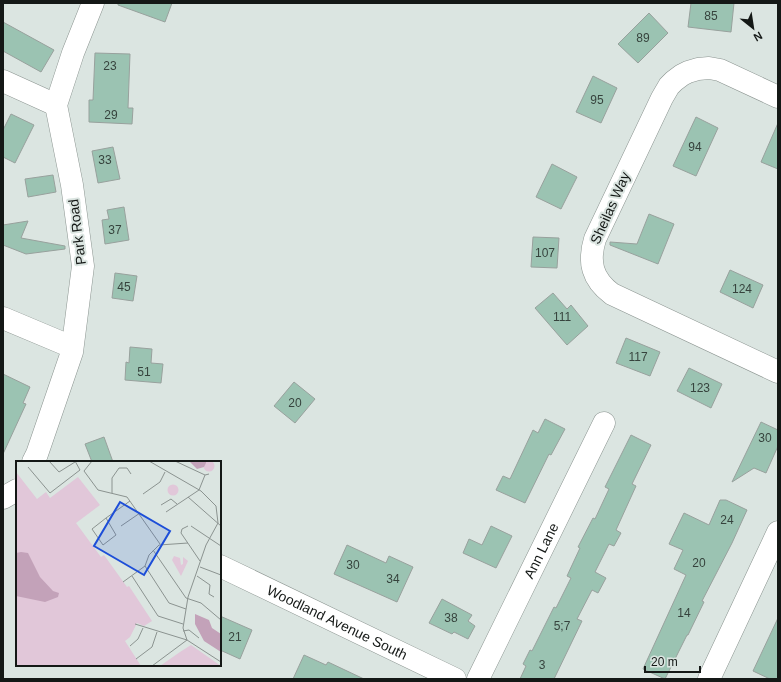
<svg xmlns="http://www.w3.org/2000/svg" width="781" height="682" viewBox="0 0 781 682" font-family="Arial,sans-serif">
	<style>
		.building { fill: #9bc3b2; stroke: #98a19d }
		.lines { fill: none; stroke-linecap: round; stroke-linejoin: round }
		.minor-casing { stroke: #8b9490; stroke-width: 23 }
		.minor { stroke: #fff; stroke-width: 22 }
		.labels { text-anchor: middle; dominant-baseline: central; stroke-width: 4; stroke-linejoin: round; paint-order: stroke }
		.number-label { font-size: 12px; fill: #36433d }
		.street-label { font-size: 14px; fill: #141816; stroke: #dbe5e1 }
		.inset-road { fill: none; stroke: #8b9390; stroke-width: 1 }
		.view { fill: #1d4ed8; fill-opacity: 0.15; stroke: #1d4ed8; stroke-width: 2 }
		.inset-edge { fill: none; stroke: #141816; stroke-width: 2 }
	</style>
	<rect width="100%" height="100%" fill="#dbe5e1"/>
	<!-- building -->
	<path class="building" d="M118,3h54l-7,19 -47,-17z
		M691,3h43l-3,29 -43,-5z
		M649,13l19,20 -30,30 -20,-19z
		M3,22l51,28 -13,22 -38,-21z
		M95,53l35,1 -2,54h5l-1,16 -43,-2v-22h4z
		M593,76l24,12 -16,35 -25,-11z
		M11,114l23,11 -19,38 -12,-6v-27z
		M696,117l22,11 -22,48 -23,-10z
		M778,123v46l-17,-7z
		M113,147l7,32 -22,4 -6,-32z
		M552,164l25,13 -16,32 -25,-12z
		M53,175l3,17 -28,5 -3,-18z
		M124,207l5,33 -24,4 -3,-24 7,-1 -2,-9z
		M649,214l25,10 -16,40 -48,-19v-3l27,2z
		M28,221l-7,17 44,8v3l-39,5 -23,-9v-20z
		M533,237l26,1 -2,30 -26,-1z
		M730,270l33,15 -10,23 -33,-16z
		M115,273l22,3 -4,25 -21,-3z
		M553,293l14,16 4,-4 17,21 -21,19 -32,-37z
		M626,338l34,14 -10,24 -34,-13z
		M130,347l22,2 -1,14 12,1 -2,19 -36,-3 1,-18 3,1z
		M689,368l33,16 -11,24 -34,-17z
		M3,374l27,13 -7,16 3,1 -23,50z
		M294,382l21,17 -20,24 -21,-17z
		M545,419l20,10 -14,26 -2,-1 -24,49 -29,-13 7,-14 7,3 23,-49 5,3z
		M761,422l17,8v16l-12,27 -12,-5 -22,14z
		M631,435l20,10 -19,39 4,2 -20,44 5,3 -7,13 -5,-2 -14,28 11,6 -8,15 -6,-3 -15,29 5,2 -28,58h-34l6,-13 -3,-2 7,-14 2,1 22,-44 2,1 15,-30 -4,-2 13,-28 -2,-1 15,-29 2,1 14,-30 -4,-2z
		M104,437l9,25h-21l-7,-18z
		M720,500h6l21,10 -15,33 -30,58 2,1 -16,33h-1l-22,44 -22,-10 43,-94 -12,-6 9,-19 -14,-6 15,-31 25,12z
		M491,526l21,10 -16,32 -33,-15 6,-14 13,6z
		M347,545l39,18 3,-7 24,11 -16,35 -63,-28z
		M442,599l30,16 -4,6 7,5 -7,13 -14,-7 -2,2 -23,-11z
		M220,616l32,14 -12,29 -20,-9z
		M778,618v61h-8l-17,-8z
		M304,655l22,10 2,-3 36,17h-71z"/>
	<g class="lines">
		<defs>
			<g id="minor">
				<path d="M3,81l53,24"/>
				<path d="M778,97l-58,-27 -11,-2 -11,1 -10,3 -6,3 -8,6 -5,5 -7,12 -67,141c-7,23 -3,40 17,55l166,78"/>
				<path d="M3,318l69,29"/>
				<path d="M33,462l4,-8 35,-102 11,-86 -11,-81 -16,-80 17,-52 20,-50"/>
				<path d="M3,498l14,-8"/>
				<path id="s1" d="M220,566l235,113"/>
				<path id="s2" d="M478,679l126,-256"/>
				<path d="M709,679l69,-147"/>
			</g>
		</defs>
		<!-- minor casing -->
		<use href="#minor" class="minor-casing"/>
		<!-- minor -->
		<use href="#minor" class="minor"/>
	</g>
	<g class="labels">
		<!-- number labels -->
		<g class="number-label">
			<text x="711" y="16">85</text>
			<text x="643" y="38">89</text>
			<text x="110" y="66">23</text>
			<text x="597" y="100">95</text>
			<text x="111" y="115">29</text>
			<text x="695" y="147">94</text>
			<text x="105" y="160">33</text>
			<text x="115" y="230">37</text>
			<text x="545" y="253">107</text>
			<text x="124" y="287">45</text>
			<text x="742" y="289">124</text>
			<text x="562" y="317">111</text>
			<text x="638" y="357">117</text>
			<text x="144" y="372">51</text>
			<text x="700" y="388">123</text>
			<text x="295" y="403">20</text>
			<text x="765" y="438">30</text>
			<text x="727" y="520">24</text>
			<text x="699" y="563">20</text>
			<text x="353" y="565">30</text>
			<text x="393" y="579">34</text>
			<text x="684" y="613">14</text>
			<text x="451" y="618">38</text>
			<text x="562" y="626">5;7</text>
			<text x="235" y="637">21</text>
			<text x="542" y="665">3</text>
		</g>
		<!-- street labels -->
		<g class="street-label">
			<text transform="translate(610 208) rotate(-66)">Sheilas Way</text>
			<text transform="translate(77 232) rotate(-97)">Park Road</text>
			<text stroke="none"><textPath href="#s2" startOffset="143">Ann Lane</textPath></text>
			<text stroke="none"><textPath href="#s1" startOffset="130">Woodland Avenue South</textPath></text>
		</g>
	</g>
	<!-- overview -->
	<g transform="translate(16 461)">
		<rect width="205" height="205" fill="#dbe5e1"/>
		<path d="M187.5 5a5.5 5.5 0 1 1 11 0a5.5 5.5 0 1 1-11 0ZM0,11l21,27 9,-7 4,6 28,-21 22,28 -24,18 25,34 3,-2 23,32 2,-1 23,35 -8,5 -7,-3 -7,14 -5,4 16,25h-125zM151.5 29a5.5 5.5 0 1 1 11 0a5.5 5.5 0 1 1-11 0ZM158,95l6,2 1,7 2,-1v-7l5,4 -7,15 -9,-16zM175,184l30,21h-61l20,-14z" fill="#e1c7d9"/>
		<path d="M173,0h17v2l-2,4 -7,2zM5,91l7,1 12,24 13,14 6,2 -1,4 -13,5 -29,-6v-43zM179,153l14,6 3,8 9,6v18l-17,-11 -9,-17z" fill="#c3a2b9"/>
		<path class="inset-road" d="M33,0l10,11 16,-10M76,0l-8,10 14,19 29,7 33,47M133,0l52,30 15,15 2,17 -12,22 -18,52 -5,31 4,12 34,22M159,0l30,14M12,6l22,26 30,-23 -5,-9M96,32v-15l7,-10h8l4,6M127,33l17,-12 5,-10M172,36l33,29M145,44l10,-6 6,5M150,51l33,-22 6,-15 4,-1M90,57l-14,11 11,16 13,-10 -10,-17 24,-17M105,65l19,-13M172,65l-6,3 -1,4 19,28M175,65l30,20M137,89l33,48 15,5 20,17M129,105l24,37 17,6M184,106l21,8M116,115l26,40 25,8M181,115l13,9 -1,9 5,3M107,121l22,-16 4,-11 10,-10 29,-2M119,163l52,16M167,170l6,-1 10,8M114,185l8,-7 5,-11M120,198l16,-12 5,-15M136,205l35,-26"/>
		<path class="view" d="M104,41l50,29 -26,44 -50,-29z"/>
		<rect width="205" height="205" class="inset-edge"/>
	</g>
	<!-- border -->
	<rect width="781" height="682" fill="none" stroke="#141816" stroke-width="8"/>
	<!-- north arrow -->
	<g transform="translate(753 28) rotate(150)" stroke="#dbe5e1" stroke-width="3" paint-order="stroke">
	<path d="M0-3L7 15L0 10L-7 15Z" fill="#141816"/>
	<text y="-6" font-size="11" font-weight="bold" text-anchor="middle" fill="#141816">N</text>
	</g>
	<!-- scale -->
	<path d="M645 666v6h55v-6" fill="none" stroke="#141816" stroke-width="2"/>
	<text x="651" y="666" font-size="12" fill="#141816" stroke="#dbe5e1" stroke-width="3" paint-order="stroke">20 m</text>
</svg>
